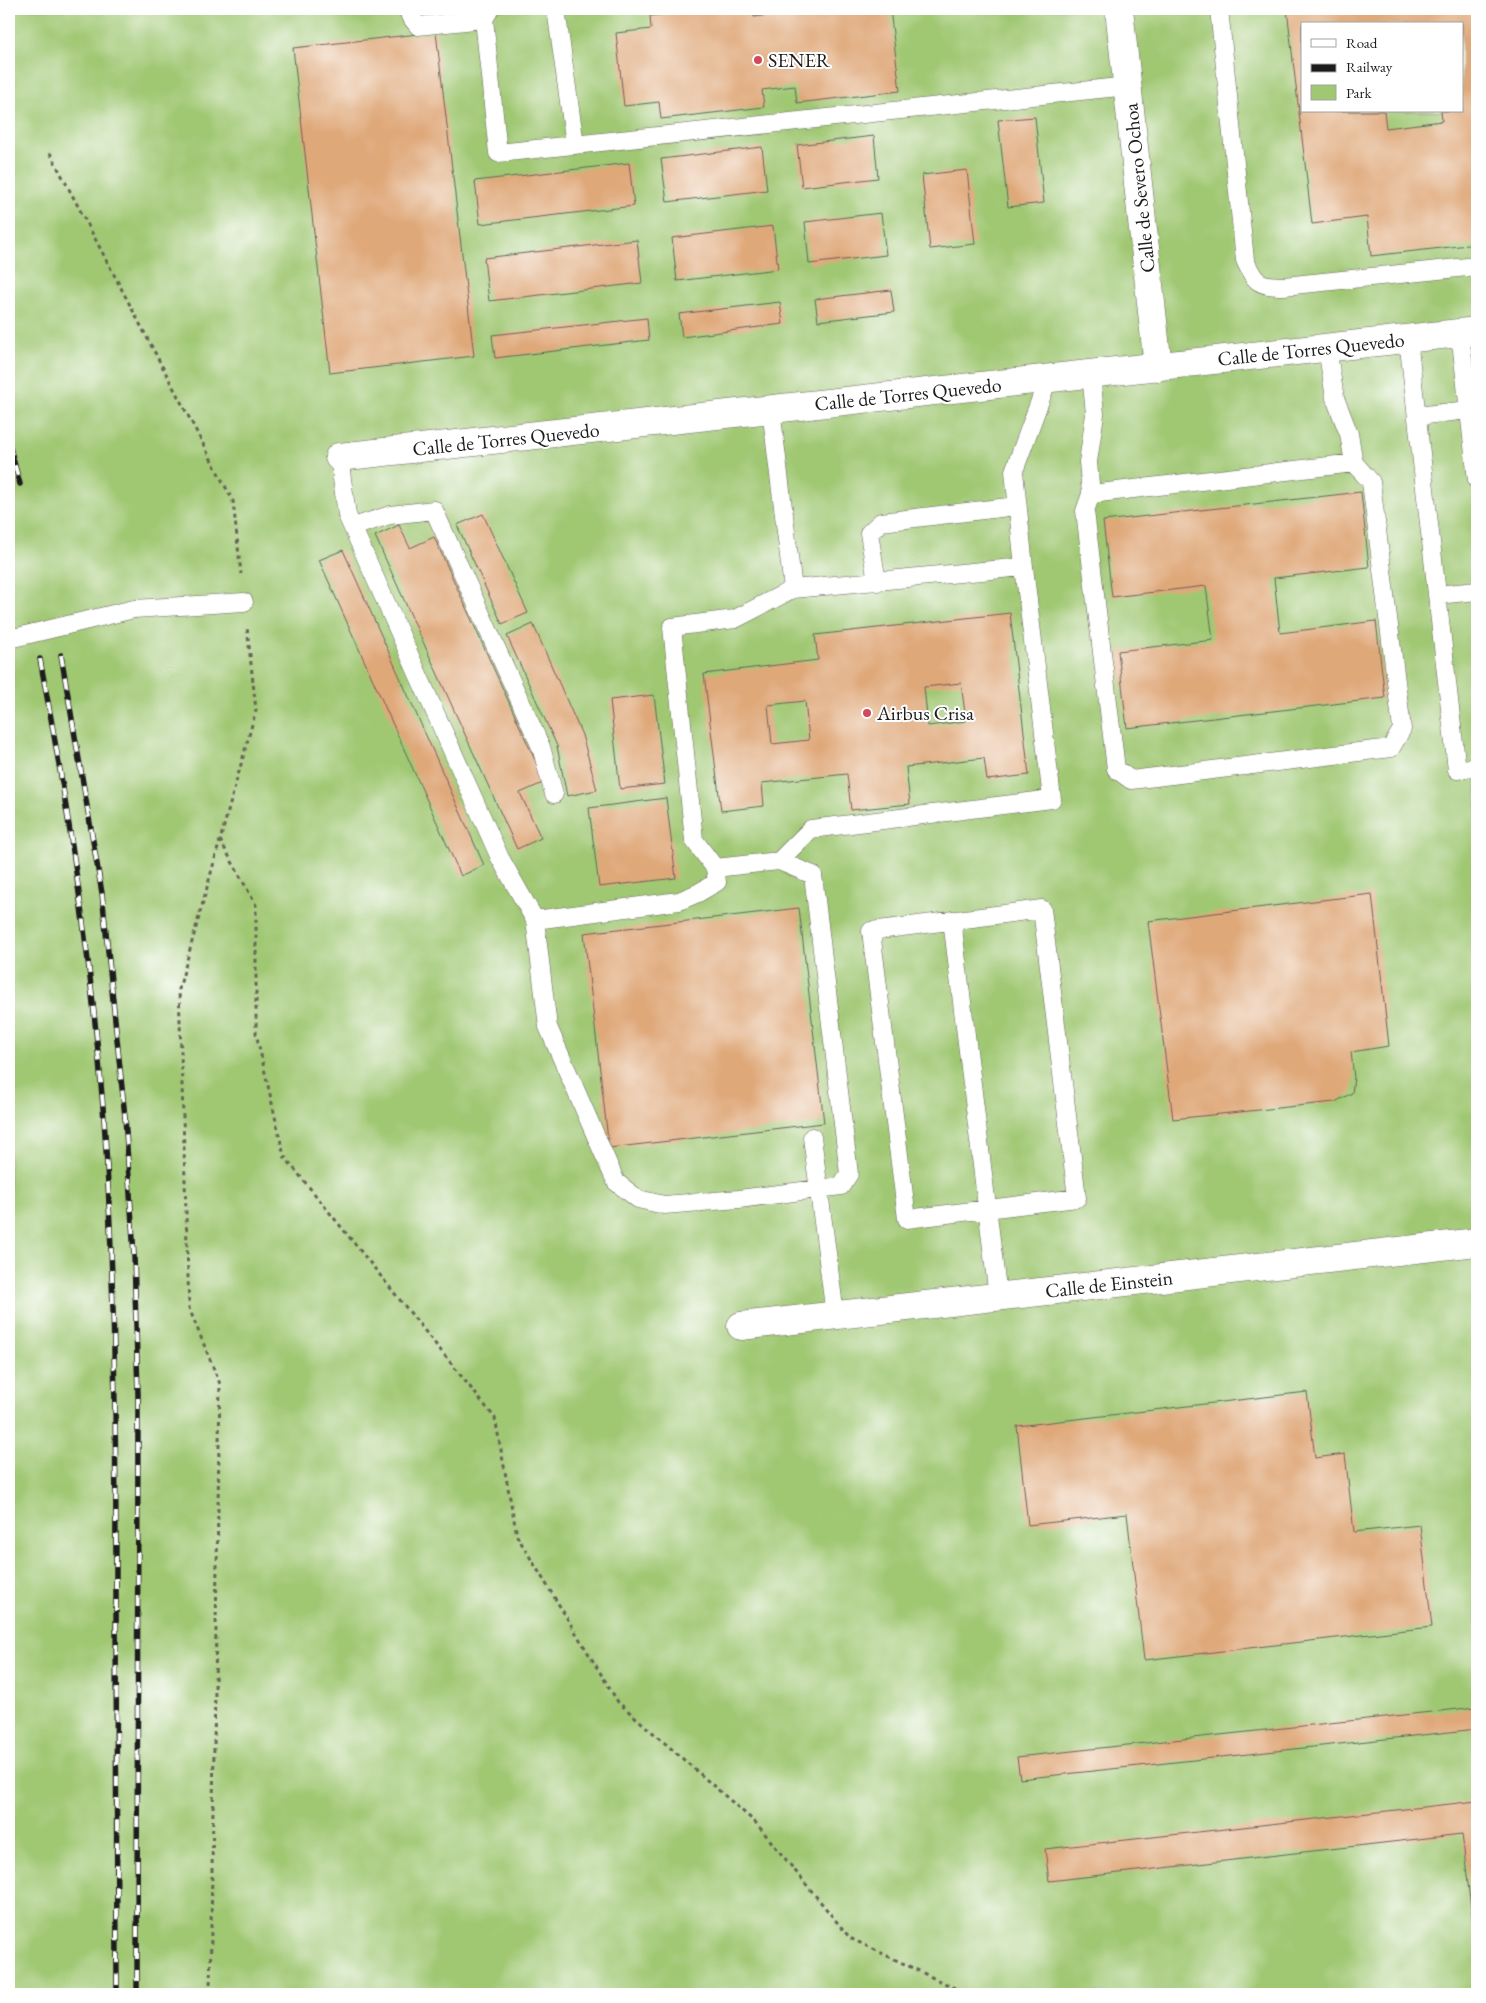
<svg xmlns="http://www.w3.org/2000/svg" width="1486" height="2003" viewBox="0 0 1486 2003" font-family="'EB Garamond',serif">
	<style>
		.green { fill: #a0c873; stroke: #5e7248; fill-rule: evenodd }
		.building { fill: #dfa879; fill-rule: evenodd }
		.lines { fill: none; stroke-linecap: round; stroke-linejoin: round }
		.lane-casing { stroke: #67635b; stroke-width: 19 }
		.street-casing { stroke: #67635b; stroke-width: 29 }
		.path { stroke: #67635b; stroke-width: 3; stroke-dasharray: 4 4; stroke-linecap: butt }
		.lane { stroke: #fff; stroke-width: 18 }
		.street { stroke: #fff; stroke-width: 28 }
		.rail-casing { stroke: #1c1c1c; stroke-width: 5.5 }
		.rail { stroke: #fff; stroke-width: 4; stroke-dasharray: 11; stroke-linecap: butt }
		.lane-bridge-casing { stroke: #67635b; stroke-width: 19; stroke-linecap: butt }
		.lane-bridge { stroke: #fff; stroke-width: 18 }
		.poi-dot { fill: #d1495b; stroke: #fff; stroke-width: 2 }
		.labels { text-anchor: middle; dominant-baseline: central; stroke-width: 4; stroke-linejoin: round; paint-order: stroke }
		.poi-label { font-size: 20px; fill: #1c1c1c; stroke: #fff; text-anchor: start }
		.street-label { font-size: 20px; fill: #1c1c1c; stroke: #fff }
	</style>
	<rect width="100%" height="100%" fill="#fff"/>
	<filter id="ink" filterUnits="userSpaceOnUse"><feTurbulence type="fractalNoise" baseFrequency=".02" numOctaves="2"/><feDisplacementMap in="SourceGraphic" scale="10" xChannelSelector="R" yChannelSelector="G"/><feConvolveMatrix kernelMatrix="1 2 1 2 8 2 1 2 1" color-interpolation-filters="sRGB"/></filter>
	<filter id="wash" filterUnits="userSpaceOnUse"><feTurbulence type="fractalNoise" baseFrequency=".0096" numOctaves="4" result="noise"/><feDisplacementMap in="SourceGraphic" scale="20" xChannelSelector="R" yChannelSelector="G"/><feGaussianBlur stdDeviation="1.12" result="paint"/><feColorMatrix in="noise" values="0 0 0 0 0 0 0 0 0 0 0 0 0 0 0 0 0 1.4 0 .05"/><feComposite in="paint" operator="in"/></filter>
	<g filter="url(#wash)">
		<rect width="100%" height="100%" fill="#f3e7cf"/>
		<!-- green -->
		<path class="green" d="M9,9h1468v1985h-1468zM1302,24h160v87h-160z"/>
		<g id="blocks">
			<!-- building -->
			<path class="building" d="M714,9h39l1,8 32,-4v-4h104l10,82 -103,12 -2,-17 -33,4 2,17 -103,12 -2,-17 -35,4 -8,-73 35,-4 -1,-13z
				M1287,9h190v235l-106,12 -4,-39 -55,7zM1302,24h160v87h-21l1,10 -56,7 -2,-17h-82z
				M436,32l38,324 -144,17 -37,-325z
				M1035,117l9,86 -36,4 -10,-87z
				M874,136l4,42 -76,9 -5,-42z
				M762,147l5,43 -100,12 -6,-43z
				M629,163l5,43 -154,18 -5,-43z
				M967,170l8,74 -45,5 -8,-74z
				M881,213l5,42 -77,9 -4,-42z
				M773,226l5,43 -101,12 -5,-43z
				M637,240l5,43 -153,18 -5,-43z
				M891,290l3,22 -76,9 -3,-22z
				M780,302l3,22 -101,13 -3,-23z
				M647,318l2,22 -154,18 -3,-23z
				M1361,492l8,75 -95,11 6,55 96,-12 9,77 -258,30 -9,-77 95,-11 -7,-54 -94,11 -9,-76z
				M483,514l45,99 -26,11 -45,-99z
				M399,525l11,23 24,-11 111,245 -25,11 21,45 -24,11 -142,-313z
				M343,550l141,315 -23,11 -142,-316z
				M1010,613l19,162 -42,5 -3,-22 -78,9 4,37 -59,6 -4,-36 -85,9 2,23 -43,5 -17,-137 114,-14 -3,-25zM961,683l5,38 -38,5 -4,-39zM805,701l4,39 -37,4 -4,-39z
				M533,624l49,111 15,55 -30,6 -10,-50 -50,-110z
				M654,695l11,89 -45,5 -10,-89z
				M666,798l10,80 -77,9 -10,-79z
				M1372,894l17,152 -38,6 3,26 -2,15 -17,9 -162,17 -25,-198z
				M799,908l25,215 -215,25 -25,-215z
				M1307,1392l8,66 30,-4 9,78 66,-7 12,102 -288,33 -17,-146 -99,11 -11,-99z
				M1477,1707v22l-457,50 -3,-22z
				M1477,1801v157l-15,-124 -413,47 -4,-32z"/>
		</g>
	</g>
	<g filter="url(#ink)">
		<use href="#blocks" fill-opacity="0" stroke="#67635b" stroke-width="1"/>
		<g class="lines">
			<defs>
				<path id="lane" d="M409,9l1,7 8,10 66,-7
					M490,9l-6,10 14,134 630,-67
					M556,9l19,136
					M1219,9l26,251c10,23 14,26 39,26l193,-20
					M1460,333l17,147
					M1408,339l49,431 20,-3
					M1091,374l4,40 -7,48 3,32 -6,17 31,258 15,11 260,-32 11,-19 -31,-247 -17,-19 -5,-29 -14,-36 -8,-50
					M1417,416l60,-7
					M339,457l8,58 153,343 35,62 144,-19 19,-8 19,-11 -2,-14 -21,-28 -22,-213 63,-8 58,-30 -22,-180
					M1091,494l263,-31
					M353,527l37,-12 44,-5 107,237 13,47
					M877,582l-8,-49 12,-11 136,-16
					M793,589l231,-22 -10,-96 34,-92
					M1437,595l40,-4
					M134,609l110,-7
					M779,861l32,-32 241,-30 -28,-232
					M1042,909l35,289 -170,21 -36,-288z
					M535,920l13,107 68,155 22,17 26,6 75,-6 102,-13 8,-12 -36,-299 -34,-14 -64,7
					M952,920l46,377
					M812,1137l23,178"/>
				<path id="street" d="M1119,9l39,358
					M339,457l1138,-126
					M741,1326l736,-84"/>
			</defs>
			<!-- lane casing -->
			<use href="#lane" class="lane-casing"/>
			<!-- street casing -->
			<use href="#street" class="street-casing"/>
			<!-- path -->
			<path class="path" d="M50,153l183,348 8,73
				M220,840l36,65v128l28,123 211,262 22,118 101,166 138,121 94,115 117,56
				M210,1992l10,-608 -31,-76 -10,-319 77,-279 -9,-83"/>
			<!-- lane -->
			<use href="#lane" class="lane"/>
			<!-- street -->
			<use href="#street" class="street"/>
			<defs>
				<path id="rail" d="M9,444l11,40
					M61,655l41,238 23,224 9,138 4,139 -1,600
					M40,659c29,152 52,305 64,460 11,157 12,314 12,471 1,135 1,270 1,404"/>
			</defs>
			<!-- rail casing -->
			<use href="#rail" class="rail-casing"/>
			<!-- rail -->
			<use href="#rail" class="rail"/>
			<defs>
				<path id="lane-bridge" d="M9,639l125,-30"/>
			</defs>
			<!-- lane-bridge casing -->
			<use href="#lane-bridge" class="lane-bridge-casing"/>
			<!-- lane-bridge -->
			<use href="#lane-bridge" class="lane-bridge"/>
		</g>
	</g>
	<!-- markers -->
	<g class="poi-dot">
		<circle cx="758" cy="60" r="5"/>
		<circle cx="867" cy="713" r="5"/>
	</g>
	<g class="labels">
		<!-- poi labels -->
		<g class="poi-label">
			<text x="768" y="60">SENER</text>
			<text x="877" y="713">Airbus Crisa</text>
		</g>
		<!-- street labels -->
		<g class="street-label">
			<text transform="translate(1139 188) rotate(-96)">Calle de Severo Ochoa</text>
			<text transform="translate(1311 349) rotate(-6)">Calle de Torres Quevedo</text>
			<text transform="translate(908 394) rotate(-6)">Calle de Torres Quevedo</text>
			<text transform="translate(506 439) rotate(-6)">Calle de Torres Quevedo</text>
			<text transform="translate(1109 1284) rotate(-6)">Calle de Einstein</text>
		</g>
	</g>
	<!-- margin -->
	<rect width="1486" height="2003" fill="none" stroke="#fff" stroke-width="30"/>
	<!-- legend -->
	<rect x="1301" y="22" width="162" height="90" fill="#ffffff" stroke="#a4a4a4"/>
	<rect x="1311" y="39" width="25" height="8" fill="#ffffff" stroke="#a4a4a4"/>
	<text x="1346" y="48" font-size="15" fill="#1c1c1c">Road</text>
	<rect x="1311" y="64" width="25" height="8" fill="#1c1c1c" stroke="#a4a4a4"/>
	<text x="1346" y="72" font-size="15" fill="#1c1c1c">Railway</text>
	<rect x="1311" y="85" width="25" height="15" fill="#a0c873" stroke="#a4a4a4"/>
	<text x="1346" y="98" font-size="15" fill="#1c1c1c">Park</text>
</svg>
